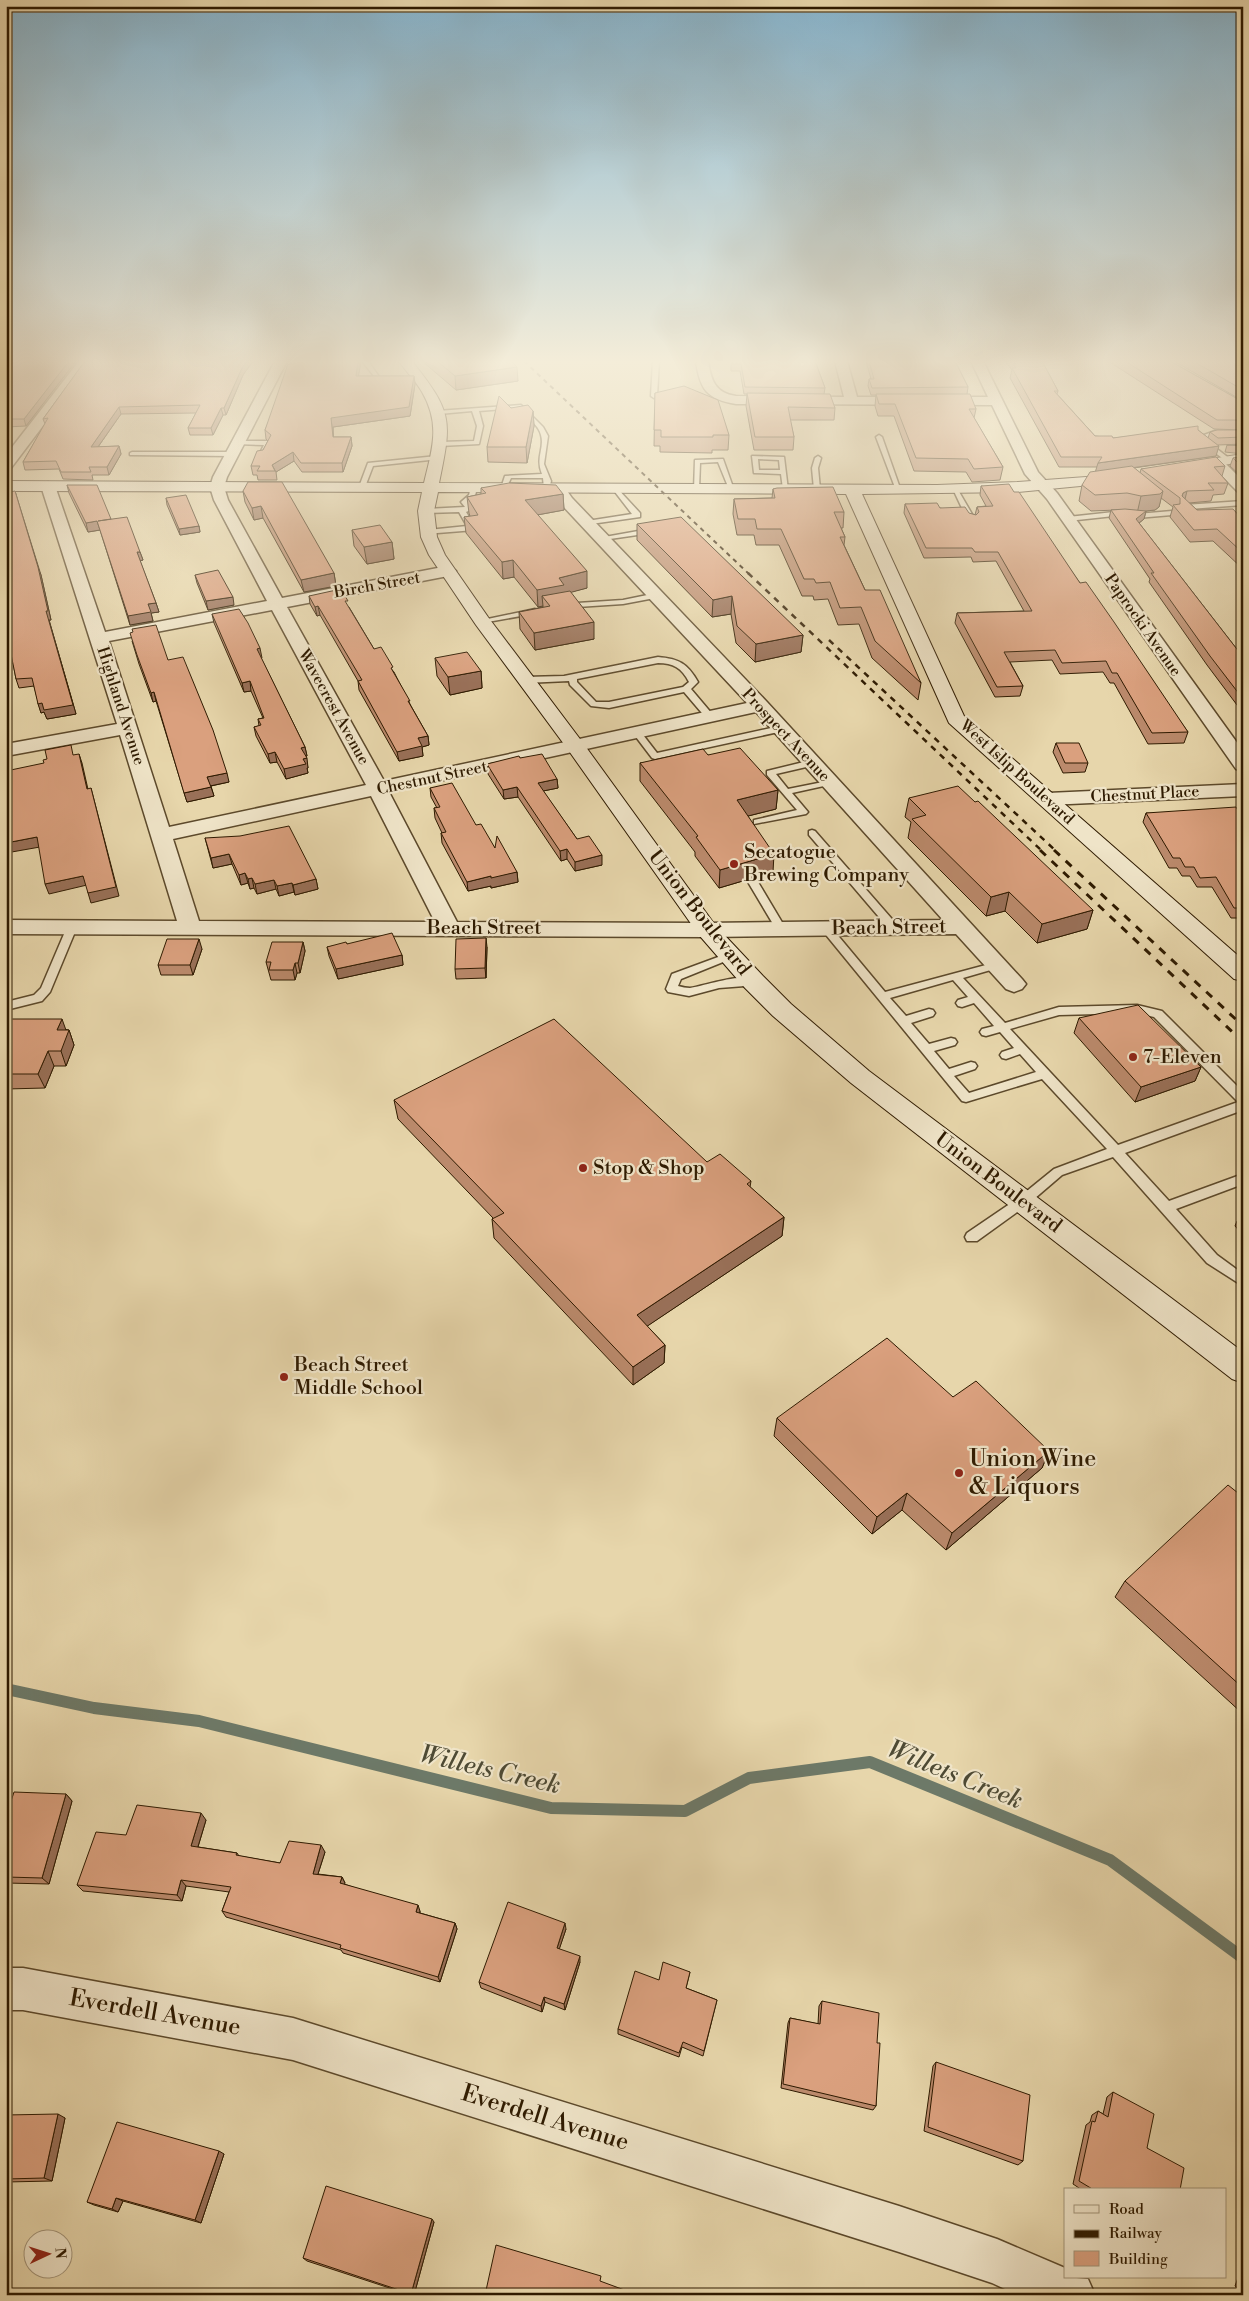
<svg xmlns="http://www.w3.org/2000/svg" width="1249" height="2301" viewBox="0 0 1249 2301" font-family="'Libre Bodoni',serif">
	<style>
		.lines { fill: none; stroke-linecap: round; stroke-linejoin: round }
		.stream { stroke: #6d7968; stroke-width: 12 }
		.lane-casing { stroke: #5c492b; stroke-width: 3 }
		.street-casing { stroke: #5c492b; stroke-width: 3 }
		.secondary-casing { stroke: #2e1a00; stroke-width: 2 }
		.lane { fill: #efe4c8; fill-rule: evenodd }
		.street { fill: #efe4c8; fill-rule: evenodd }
		.secondary { fill: #efe4c8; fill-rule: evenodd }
		.rail-far2 { stroke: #2e1a00; stroke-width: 2; stroke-dasharray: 4.5 4.5; stroke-linecap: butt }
		.rail-far1 { stroke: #2e1a00; stroke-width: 2.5; stroke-dasharray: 6 6; stroke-linecap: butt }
		.rail { stroke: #2e1a00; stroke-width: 3; stroke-dasharray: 8 8; stroke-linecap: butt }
		.wall { fill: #bb8a6c; stroke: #2e1a00 }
		.shaded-wall { fill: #997058; stroke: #2e1a00 }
		.building { fill: #daa07e; stroke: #2e1a00 }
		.poi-dot { fill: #8f2418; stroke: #efe4c8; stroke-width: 2 }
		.labels { text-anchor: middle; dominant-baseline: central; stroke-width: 4.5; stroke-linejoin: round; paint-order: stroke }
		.far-street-label { font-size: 16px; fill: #2e1a00; stroke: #efe4c8 }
		.poi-label { font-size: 20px; fill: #2e1a00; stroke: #efe4c8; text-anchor: start }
		.street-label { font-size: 20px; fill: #2e1a00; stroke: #efe4c8 }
		.near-poi-label { font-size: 24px; fill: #2e1a00; stroke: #efe4c8; text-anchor: start }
		.near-street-label { font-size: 24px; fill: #2e1a00; stroke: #efe4c8 }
		.near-water-label { font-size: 25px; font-style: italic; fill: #4e4a34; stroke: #efe4c8 }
	</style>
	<rect width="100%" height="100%" fill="#e7d6ab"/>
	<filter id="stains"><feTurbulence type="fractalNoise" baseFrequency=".004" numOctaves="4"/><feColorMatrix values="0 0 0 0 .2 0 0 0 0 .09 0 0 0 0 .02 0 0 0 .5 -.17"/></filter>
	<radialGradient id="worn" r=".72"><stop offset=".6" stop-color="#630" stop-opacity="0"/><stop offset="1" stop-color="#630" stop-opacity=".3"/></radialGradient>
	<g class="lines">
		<!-- stream -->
		<path class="stream" d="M6,1689l88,19 105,13 352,87 134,3 64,-33 121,-16 240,98 133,98"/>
		<defs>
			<path id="lane" d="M362,361h6l14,20h-4z
				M653,361h6l-2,35 -3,2 -3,-2z
				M521,405l22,22 5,9 -4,28 7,17 -2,8 -5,-1 -1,-10h-32l-5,11 -5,-1 4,-12 37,-2c-7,-17 3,-26 -1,-39 -2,-10 -16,-20 -24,-27l-38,3 4,15 -4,18 -39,2 -3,-2 3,-2 34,-1 3,-15 -5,-15 -33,3 -2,-3z
				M1215,431l28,1v4l-28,-1 -11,4 26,20v2h-4l-30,-23z
				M879,435l3,2 19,54 -5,-1 -20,-53z
				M238,441h30l3,2 -7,14 -3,2 -3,-2 6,-12 -28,-1 -1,-1z
				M132,452h100l3,2 -3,2 -102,-1v-2z
				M437,456l3,2 -1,1 -66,7 -8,21 -3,2 -3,-2 9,-24z
				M752,456l32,1 4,33 -5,-1 -2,-15 -27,-1zM758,459l21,1 1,10h-21z
				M818,456l3,2 -3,10 2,21 -3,2 -3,-2 -2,-21 3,-10z
				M723,459l11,31 -5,-1 -11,-27 -18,1 -1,26 -5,1 1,-30z
				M474,485l3,2 -2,9 -6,6 4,7 -7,3 10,16 -1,2 -50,4 -1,-2 4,-2 39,-4 -8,-14 -33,1 -4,-2 4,-2 39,-2 -4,-5 8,-7 2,-8z
				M615,486l25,27v4l-56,8 -1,-2 4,-2 45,-7 -20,-26z
				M953,489l5,1 18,31 -1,2 -7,-2z
				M1243,501v4l-54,4 4,4 -4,2 -9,-8 4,-2z
				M1123,511l14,3 35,-3 4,2 -4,2 -35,3 -14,-3 -55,6 -4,-2 4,-2z
				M655,528h3v4l-55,8 -4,-2z
				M657,593h3v4l-37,7 -61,4 -4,-2 4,-2 61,-4z
				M535,609l4,2 -1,2 -56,10 -4,-2z
				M658,657c21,2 29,6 40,25l-7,7 22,26v4h-6l-23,-27 -75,16 -18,-2 -21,-21 -1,-4 -44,2 -4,-3 4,-3 39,-1zM658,663c15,0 24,5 31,19l-6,5 -74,15h-13l-19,-20v-3z
				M780,726l4,3 -1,2 -128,28 -3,-1 -19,-25 7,-2 17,22z
				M812,760l3,1v4l-39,9 12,15 45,-9v4l-41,9 16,19 -2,2 -52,10v-4l43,-10 -30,-35v-4z
				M812,830l3,1 83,95v4h-8l-81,-95v-4z
				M753,879l5,3 28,47 -1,2 -4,1 -5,-3 -28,-47z
				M72,924l5,3 -27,65 -8,9 -36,9v-8l28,-7 7,-7 26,-61z
				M826,925l4,1 55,66 112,-30 4,1 1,2 -1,2 -38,11 42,45 54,-16 78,-2 25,6 81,81v18l-118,43 44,48 74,-27v10l-67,25 41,46 26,19v12l-36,-23 -94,-106 -51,18 -35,30 -50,36h-10l-2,-4 2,-4 50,-34 37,-30 53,-20 -65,-70 -76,23 -4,-1 -140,-171 -1,-2zM953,980l15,17 -10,3 -2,3 2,3 4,1 12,-4 20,23 -12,3 -2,3 2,3 4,1 14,-4 14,16 -12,4 -2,3 2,3 4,1 14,-5 16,18 -67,21 -15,-17 21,-7 2,-3 -2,-3 -4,-1 -22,7 -15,-18 21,-6 2,-3 -2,-3 -4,-1 -22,6 -18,-21 22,-7 2,-3 -2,-3 -4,-1 -23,7 -16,-18zM1137,1013l17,4 84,85 -120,43 -108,-116 49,-14z
				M729,953l4,1 1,2 -1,2 -52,21 -3,7c4,1 8,2 12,2 15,-2 59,-18 70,-6l-2,3 -39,3 -30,8 -21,-4 -2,-3 6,-15z"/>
			<path id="street" d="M79,361h13l-81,107 -5,1v-14z
				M275,361h12l-60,116 -3,10 4,13 54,98 166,-32 8,5 -8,5 -161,31 97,174 363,-78 -186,-199 -10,-16 2,-3h10l9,13 195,204 255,277 4,5 -4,5 -8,3 -8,-3 -50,-55 -249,3 -701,-3v-14l171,1 -57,-186 -114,21v-12l111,-20 -76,-238 7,-4 7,4 50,146 162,-31 -53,-101 -4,-13 3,-10zM272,610l94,175 -197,42 -60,-186zM756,712l187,208 -236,3 -250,-1 -68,-130zM371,796l64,126 -236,-1 -26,-82z
				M696,361h12c3,19 7,32 28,35l108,1 -9,-36h12l10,36h131l-17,-36h12l55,111 19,21 186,258v20l-7,-2 -189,-270 -22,-25 -33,-69 -256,-1c-29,-5 -36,-14 -40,-43z
				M1216,458l5,1 22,22v12l-5,-1 -27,-27 -2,-3z
				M1243,784v12l-195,9 -7,-2 -3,-4 3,-4 7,-2z
				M6,1968h17l270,50 606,188 98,33 68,29v9l23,2 7,16h-77l-26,-12 -93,-31 -606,-192 -270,-50h-17z"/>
			<path id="secondary" d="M399,361h13c41,52 40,59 27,122l498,2 81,-3 109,-8 3,3 -8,5 -104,10 -156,2 102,222 279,244v21l-9,-2 -285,-256 -103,-229 -408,-2 -4,19 3,26 8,18 43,62 95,126 132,182 48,51 28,28 78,67 374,281v31l-11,-4 -381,-296 -78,-67 -28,-28 -46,-53 -130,-184 -93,-126 -47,-70 -8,-18 -3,-26 4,-19 -416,-1v-10l418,2c8,-34 17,-58 -2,-91 -6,-11 -16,-20 -23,-31z
				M1243,454v8l-59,9 -7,-4 7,-4z"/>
		</defs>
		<!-- lane casing -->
		<use href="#lane" class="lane-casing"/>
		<!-- street casing -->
		<use href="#street" class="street-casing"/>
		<!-- secondary casing -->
		<use href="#secondary" class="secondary-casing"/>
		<!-- lane -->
		<use href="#lane" class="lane"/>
		<!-- street -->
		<use href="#street" class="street"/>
		<!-- secondary -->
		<use href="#secondary" class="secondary"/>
		<!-- rail-far2 -->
		<path class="rail-far2" d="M524,361l225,213"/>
		<!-- rail-far1 -->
		<path class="rail-far1" d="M748,573l294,278
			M829,640l227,211"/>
		<!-- rail -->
		<path class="rail" d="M1040,850l203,192
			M1054,850l189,176"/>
	</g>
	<!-- wall -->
	<path class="wall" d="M6,361h70l-50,65 -20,1z
		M85,361h168l-10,14 -17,40h-3l-10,20h-23l-2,-7 8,-15 -75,1 -23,33 21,-1 2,8 -12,21h-17l1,5 -30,-1 -4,-10 -34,1 -2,-8 22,-38 -2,-5z
		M296,361h65l-3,15h56l1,8 -5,32 -77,11v10h18l1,9 -9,26h-41l-8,-11 -18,11 1,8h-19l-1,-5h-4l-2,-9 12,-16 5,-9 -2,-2 -1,-9z
		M422,361h89l7,20 -62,9z
		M731,361h84l10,27 -1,6 11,14 -1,12h-44l4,17 -1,13h-39l-8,-44 1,-12h-3l-4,-23h-9z
		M866,361h89l13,26 -1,7 9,15 -2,9 29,49 -3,13 -28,2 -6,-10 -52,-1 -20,-55h-16l-3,-10 1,-11h-5l-3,-9 1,-7h2z
		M1005,361h37l16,30 -1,3 38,42 18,2 85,-8 10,8 2,-6 33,-2v14l-25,1 -2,11 -82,12 6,5 1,-4 84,-3 -3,10 6,7 -4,11 -11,1 -2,6 -22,2 8,7 46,10v49l-30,-28 -23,1 -20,-25 3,-10 -12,-9 -2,9 -4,3 -9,1 -2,8 -5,4 104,134v56l-36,-48 -58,-83 1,-3 -41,-61 2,-8h6l-26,1 -12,-10 3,-16 14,-14 1,-4h-38l-49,-89 2,-8z
		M1108,361h62l73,41v28l-29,-1z
		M1174,361h69v40z
		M655,393l74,42 -1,15h-16v3l-52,-1v-6h-6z
		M511,408l22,3 1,15 -7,37 -39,-1 -1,-15z
		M1243,444v10l-18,-2 2,-7z
		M1243,457v20h-1l-12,-11 3,-8z
		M67,485l44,34 29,33 3,8 -3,1 16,42 3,9 -8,1 2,8 -23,4 -30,-95 -12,2 -19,-39z
		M981,486l33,6 174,240 -4,11 -36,1 -34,-61h-4l-7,-11 -43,2 -8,-14 -42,2 13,24 -3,10 -25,1 -40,-74 2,-10 67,-2 -28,-50 -23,1 -2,-5 -47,1 -20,-45 1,-9 35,4 35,7 2,-8 9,-1 -6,-11z
		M481,488l82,6 1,16 -27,5 50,73 -17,4 24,47 -59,11 -15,-21 -1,-17 24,-5v-1l-5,1 -24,-30 -11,2 -37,-46 -2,-16 6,-1 -1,-3 -2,-16 14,-3z
		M773,489l71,23 -1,16h-2l4,9 -1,8 21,45 56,93 -3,17 -46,-42 -13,-34 -21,1 -10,-26 -14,1 -1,-4h-11l-23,-51h-23l-2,-10h-17l-4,-21 1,-15 38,-1z
		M243,491l91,82 2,13 -32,6 -41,-74 -9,2 -9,-18z
		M6,493l35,82 10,45h-2l27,94 -29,5 -3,-7 -3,1 -7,-27 -15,2 -3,-9 -3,-16 -7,1z
		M166,498l33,28 1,6 -20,3 -13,-30z
		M637,524l166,111 -2,17 -46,10 -19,-19 -5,-29 -19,3 -75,-77z
		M352,530l40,12 2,17 -27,5 -13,-18z
		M195,575l39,30 -26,5 -11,-27z
		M309,596l40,11 25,42 20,23 17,34 17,30 1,9 -7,2 1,9 -24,5 -40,-71 -1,-9 -38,-66 -3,1 -7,-12z
		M212,614l50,44h-1l44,89 2,9 -1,1 2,11h-1l1,5 -22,6 -9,-17 -7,1 -14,-27 -2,-9 5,-1 -1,-7 5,-1 -12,-27 -7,1 -30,-69z
		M132,641l36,19 61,122 -18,4 3,10 -27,6 -31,-101 -3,1 -14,-38z
		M435,658l46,13 1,17 -32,7 -13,-19z
		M1056,743l32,20 -3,9 -22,1 -10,-21z
		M708,755l70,35 -2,19 -28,7 25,56 -54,16 -24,-32v-4l-55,-71v-18z
		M520,758l37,21 1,9 -15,3 34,48 25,26 -27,6 -8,-12 -6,2 -43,-64 -14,2 -16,-25 -1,-10z
		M430,788l46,37 19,23 22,24 1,10 -27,6v-2l-23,5 -26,-48 -1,-10h1l-7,-15 -1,-10h3l-6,-11z
		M909,798l184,112 -6,19 -50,14 -32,-32 -19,5 -78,-78 3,-16 -6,-5z
		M1146,813l97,6v105l-4,-6h-8l-19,-31h-15l-7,-11h-8l-5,-8h-8l-26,-46z
		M205,838l111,41 2,10 -23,6 -1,-3 -15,4 -3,-7 -19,5 -3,-6 -4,1 -2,-6 -7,2 -9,-21 -19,4z
		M303,942l2,9 -5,22h-3l-2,7h-24l-5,-18z
		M347,944l55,11 1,10 -65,14 -9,-23 -2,-9z
		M487,947l-1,31 -30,1 -1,-10z
		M202,949l-9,26h-32l-3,-10z
		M1079,1018l122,49 -6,14 -60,21 -61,-69z
		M6,1019l63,11 5,15 -8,21h-12l-9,22 -39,1z
		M394,1100l313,62 44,19 -1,6 34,30 -2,19 -135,90 18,19 -1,18 -31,22 -139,-147 -2,-19 1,-1 -95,-99z
		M1243,1219v16l-8,-9 2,-5z
		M953,1397l96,54 -7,17 -96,82 -44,-40 -30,24 -98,-98 3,-18z
		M1243,1497v217l-128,-117 10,-16z
		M66,1794l6,7 -23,83 -43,-1v-66z
		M206,1820l-8,27 39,6 2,3 41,7 45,-11 -7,22 24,3 3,6 -1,1 76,27v2l35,10 2,6 -17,53 -97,-29 -2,-3 -115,-33 -4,-6 7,-19 -43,-6 -4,15 -99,-10 -6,-6 49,-50z
		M566,1929l-7,20 21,13 -15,48 -20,-8 -3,10 -61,-24 -2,-6z
		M690,1972l-4,16 31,12 -14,56 -21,-9 -3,10 -61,-23v-5l41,-49z
		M822,2001l55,42 -1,63 -3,4 -92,-22 7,-65 2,-5 28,6 1,-18z
		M936,2062l87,99 -5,4 -94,-34 9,-65z
		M1113,2092l34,56 33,42h-98l-9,-6 13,-59 4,-3 2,-7 6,-4 5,3 4,-17z
		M6,2115l59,3 -13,63 -46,1z
		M224,2154l-23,69 -78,-22 -5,11 -24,-7 -7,-3z
		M434,2222l-20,73h-3l-104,-34 -4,-3z
		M1243,2264v28l-8,-6z"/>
	<!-- shaded-wall -->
	<path class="shaded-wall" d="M69,361h7l-50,65 -2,-7z
		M247,361h6l-10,14 -17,40 -2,-7 18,-40z
		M358,361h3l-4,24 -1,-9z
		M517,367l1,14 -62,9 -1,-14z
		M414,376l1,8 -5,32 -77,11 1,19 -3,-28z
		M119,407l2,7 -28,40 -2,-7z
		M221,408l2,7 -10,20 -2,-7z
		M533,411l1,15 -7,37 -1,-16z
		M351,437l1,9 -9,26 -1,-9z
		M119,446l2,8 -12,21 -2,-8z
		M1219,446l-3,10 -121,17 3,-10z
		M293,452l1,9 -18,11 -4,-7z
		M15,491l26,84 10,45h-2l27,94 -29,5 -3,-7 -3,1 -3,-9 8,-93z
		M1163,491l-4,16 -4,3 -9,1 -2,8 -10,8 7,-31z
		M1187,491l-3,12 -4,2 3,-12z
		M563,494l1,16 -38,7 -1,-17z
		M261,506l2,12 -9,2 -2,-12z
		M97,521l3,9 -12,2 -2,-9z
		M199,526l1,6 -20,3 -1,-6z
		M392,542l2,17 -27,5 -3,-17z
		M137,552h3l3,8 -4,1z
		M513,560l1,17 -11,2 -1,-17z
		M587,571v17l-22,6 -23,2 1,10 -5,1 -1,-17 22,-12z
		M334,573l2,13 -32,6 -3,-12z
		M732,596l-1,18 -19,3 1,-17z
		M233,597l1,8 -26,5 -2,-9z
		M156,603l3,9 -8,1 2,8 -23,4 -2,-9 20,-12z
		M318,606l2,9 -3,1 -2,-9z
		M594,622v17l-59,11 -1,-17z
		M803,635l-2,17 -46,10 1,-18z
		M260,648l2,10h-3l-2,-9z
		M11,654l3,9 -8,1v-9z
		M481,671l1,17 -32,7 -2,-18z
		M250,681l1,10 -7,1 -2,-9z
		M154,692l2,9 -3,1 -2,-9z
		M428,736l1,9 -7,2 1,9 -24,5 -2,-9 21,-14z
		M305,747l2,9 -4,1 -2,-9z
		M275,752l2,10 -7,1 -2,-9z
		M79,754l3,9 8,35 -3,-9z
		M307,758l1,10h-1l1,5 -22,6 -2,-10 19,-10z
		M227,773l2,9 -19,4 -3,-9z
		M557,779l1,9 -20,4v-9z
		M211,787l3,9 -27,6 -3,-9z
		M517,787l1,10 -14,2 -1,-9z
		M91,788l28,108 -28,7 -3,-10z
		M778,790l-2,19 -40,10 1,-19z
		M37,837l3,10 -34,6v-10z
		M567,849v10l-6,2 -1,-10z
		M229,854l3,10 -19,4 -2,-10z
		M774,854l-1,18 -54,16 1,-18z
		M602,855v10l-27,6v-9z
		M517,872l1,10 -27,6v-2l-23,5 -1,-9 24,-6z
		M245,873l3,10 -7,2 -2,-10z
		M83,876l4,9 -38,9 -4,-10z
		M252,878l2,10 -4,1 -2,-10z
		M316,879l2,10 -23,6 -2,-10z
		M274,880l2,9 -19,5 -2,-10z
		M292,883l2,9 -15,4 -2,-10z
		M1009,892l-4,19 -19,5 5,-19z
		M1093,910l-6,19 -50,14 5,-19z
		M486,938l1,9 -1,31 -1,-10z
		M199,939l3,10 -9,26 -3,-10z
		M303,942l2,9 -5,22 -2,-10z
		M402,955l1,10 -65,14 -2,-10z
		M295,963l2,10 -2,7 -2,-10z
		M62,1019l5,14 2,-3 5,15 -8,21 -5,-15 -4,-21z
		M48,1051l6,15 -9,22 -7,-14z
		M1201,1067l-6,14 -60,21 6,-15z
		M784,1217l-2,19 -145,97v-18z
		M665,1345l-1,18 -31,22v-18z
		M1049,1451l-7,17 -96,82 6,-17z
		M907,1493l-5,17 -30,24 5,-17z
		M66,1794l6,7 -23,83 -7,-6z
		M201,1813l5,7 -10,33 -5,-7z
		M321,1845l4,7 -9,28 -3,-6z
		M342,1877l3,6 -2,6 -3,-6z
		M181,1880l5,6 -4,15 -5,-6z
		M418,1905l2,6 -2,7 -2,-6z
		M455,1923l2,6 -17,53 -2,-5z
		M565,1923l1,6 -8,24 -1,-5z
		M580,1956v6l-15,48 -1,-6z
		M544,1997l1,5 -3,10 -1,-6z
		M58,2114l7,4 -13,63 -8,-3z
		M219,2151l5,3 -23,69 -6,-3z
		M116,2198l7,3 -5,11 -6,-3z
		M432,2219l2,3 -20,73h-1l-2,-1z"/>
	<!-- building -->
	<path class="building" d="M6,361h63l-45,58h-18z
		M85,361h162l-5,7 -18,40h-3l-10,20h-23l12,-23 -81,2 -28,40 28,-1 -12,21h-18l2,5h-30l-5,-11 -33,1 25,-44 -5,1z
		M296,361h62l-2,15h58l-5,31 -78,11 2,19h18l-9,26h-41l-8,-11 -21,13 3,6h-18l3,-5h-9l6,-15 6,-1 8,-15 -6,-5 23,-66h7z
		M437,361h74l6,6 -62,9z
		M732,361h83l10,27 -80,-1 -4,-23h-9z
		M869,361h86l13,26 -96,1 -3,-9h5z
		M1014,361h28l16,30h-4l41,45h17l1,2 85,-12v4l21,16 -121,17 4,-6h-41l-49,-89h4l-3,-4h3z
		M1125,361h45l73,41v18h-26z
		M1193,361h50v29z
		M684,386l34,14 11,35h-16v2h-52v-7h-7l1,-37z
		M747,393l83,1 5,14 -47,-1 6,30h-39z
		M876,394h94l6,15h-7l34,58 -29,2 -6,-10 -52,-1 -21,-54h-16z
		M499,396l12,12 17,-3 5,6 -7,36h-39z
		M1217,430h26v7l-25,1 -8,-6z
		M1243,444v2l-16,-1z
		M1216,457l9,9 -11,1 14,16h-20l6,7 -27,1 -4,2 -1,3 15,14 36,-1 10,11v33l-26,-24 -23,1 -21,-25 7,-1v-6l-39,-29z
		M1243,457v11l-10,-10z
		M1132,466l31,25 -3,3 -19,2 -14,-3 -32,2 -13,-10 8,-13z
		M248,482h34l52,91 -33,7 -40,-74 -9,2 -9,-17z
		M509,483l47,2 7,9 -38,6 62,71 -28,7 5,7 -27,5 -24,-30 -11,2 -38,-45 14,-2 -11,-18 19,-4 -5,-5z
		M1009,484l5,8h5l61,91 6,-1 28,40 74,110 -36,1 -35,-60h-5l-6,-12 -44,2 -7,-13 -51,2 19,34 -26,1 -40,-74 75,-2 -34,-59h-23l-3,-4h-46l-21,-44 32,-1 3,5 25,-1 4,6 7,2 3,-3 -2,-5 16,-1 -12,-20z
		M67,485h30l14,34 -13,2 29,-4 13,35h-3l19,51 -8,1 3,8 -23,4 -31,-95 -11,2z
		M833,487l11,25h-10l11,25h-5l25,53h15l41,93 -46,-42 -14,-34 -21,1 -10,-26 -14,1 -2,-4h-10l-23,-50h-24l-2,-10h-17l-4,-20 41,-1 -2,-9 4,-1z
		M15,491l23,76 10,44h-2l27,94 -29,5 -2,-7 -4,1 -6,-26 -16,1 -5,-25 -5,1v-162z
		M186,495l13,31 -20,3 -13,-31z
		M1125,509l21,2 -10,8 107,138v42l-33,-43 -59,-83h3l-43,-63z
		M681,517l122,118 -47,9 -19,-18 -5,-30 -19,4 -76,-76z
		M380,525l12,17 -28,5 -12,-17z
		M218,570l15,27 -27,4 -11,-26z
		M341,589l7,12h-3l29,48 7,-2 12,20 -2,1 19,33h-2l20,35 -10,2 4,8 -25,6 -39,-71 4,-1 -44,-74 -3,1 -6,-11z
		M570,591l24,31 -60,11 -15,-21 31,-6 -8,-10z
		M239,609l9,14 12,25 -3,1 48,98 -4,1 6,10 -4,1 3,5 -22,5 -9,-17 -7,2 -14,-27 7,-2 -3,-6 6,-1 -14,-37 -8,2 -30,-69z
		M156,625l12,35 15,-3 30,73 14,43 -20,4 4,10 -27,6 -30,-101 -3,1 -14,-38 -7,-22 3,-1 -1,-3z
		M467,652l14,19 -33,6 -13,-19z
		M1056,743h23l9,20h-23z
		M71,745l2,10 6,-1 8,35 4,-1 25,99 -28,6 -5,-17 -38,8 -8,-47 -31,6v-72l38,-8 -1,-3 4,-1 -2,-9z
		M740,748l38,42 -41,10 37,54 -54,16 -24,-33 2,-1 -58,-73 63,-14 5,6z
		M542,754l15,25 -19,4 39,56 12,-3 13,19 -27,7 -8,-13 -7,2 -43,-64 -14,3 -16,-26 32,-8 1,2z
		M452,783l24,42 5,-1 14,24 2,-12 20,36 -26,6v-2l-24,6 -26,-49 5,-1 -12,-24 6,-1 -10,-19z
		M958,786l17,16 3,-1 115,109 -51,14 -33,-32 -18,5 -79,-78 14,-4 -17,-17z
		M1236,807l7,12v89h-9l-18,-31 -16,1 -6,-11h-9l-5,-9h-7l-27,-45z
		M289,826l27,53 -23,6 -1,-2 -15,3 -3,-6 -19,4 -3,-6 -4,1 -3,-6 -6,2 -10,-21 -18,4 -6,-20 35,-2z
		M392,933l10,22 -66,14 -9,-22 19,-5 1,2z
		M486,938l-1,30 -30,1 1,-30z
		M167,939h32l-9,26h-32z
		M272,942h31l-5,21h-3l-2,7h-24l2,-8h-5z
		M1138,1005l63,62 -60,20 -62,-69z
		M6,1019h56l-5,11h12l-8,21h-13l-10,23h-32z
		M554,1019l153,143 13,-8 31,27 -4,3 37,33 -147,98 28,30 -32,22 -141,-148 12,-6 -110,-113z
		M1243,1219v8l-6,-6z
		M887,1338l66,59 23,-16 73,70 -97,82 -45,-40 -30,24 -100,-99z
		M1228,1485l15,12v191l-118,-107z
		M14,1792l52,2 -24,84 -36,-1v-60z
		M137,1805l64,8 -10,33 46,7 -1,2 44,8 9,-22 32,4 -8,29 29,3 -2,6 78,22 -2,7 39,11 -17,54 -98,-29 1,-3 -119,-34 9,-24 -50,-7 -4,15 -100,-10 19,-53 30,3z
		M508,1902l57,21 -8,25 23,8 -16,48 -20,-7 -3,9 -62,-24z
		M663,1962l27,10 -4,16 31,12 -13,51 -21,-9 -4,11 -61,-24 17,-58 24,9z
		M822,2001l57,12 -2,30h3l-4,63 -93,-22 7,-66 30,6z
		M936,2062l94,33 -7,66 -95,-34z
		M1113,2092l41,22 -7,34 37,20 -4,22h-86l-15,-9 13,-60 3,1 3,-11 10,6z
		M58,2114l-14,64 -38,1v-64z
		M117,2122l102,29 -24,69 -79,-22 -4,11 -25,-7z
		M326,2186l106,33 -21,75 -108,-36z
		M496,2245l105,31 -1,5 38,14h-153z"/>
	<!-- sky -->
	<linearGradient id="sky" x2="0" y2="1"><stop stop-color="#87b6d0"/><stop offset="0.53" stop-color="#f4edd9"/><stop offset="1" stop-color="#f4edd9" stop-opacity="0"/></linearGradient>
	<rect width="1249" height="683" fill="url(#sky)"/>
	<!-- markers -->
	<g class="poi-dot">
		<circle cx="734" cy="864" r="5"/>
		<circle cx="1133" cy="1057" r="5"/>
		<circle cx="583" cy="1168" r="5"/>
		<circle cx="284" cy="1377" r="5"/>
		<circle cx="959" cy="1473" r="5"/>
	</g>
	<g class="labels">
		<!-- far-street labels -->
		<g class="far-street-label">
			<text transform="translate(377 585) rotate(-10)">Birch Street</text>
			<text transform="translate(1143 625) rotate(55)">Paprocki Avenue</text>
			<text transform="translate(121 706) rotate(72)">Highland Avenue</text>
			<text transform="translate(334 707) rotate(61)">Wavecrest Avenue</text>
			<text transform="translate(786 735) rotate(47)">Prospect Avenue</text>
			<text transform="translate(1017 772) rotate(42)">West Islip Boulevard</text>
			<text transform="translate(432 778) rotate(-12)">Chestnut Street</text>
			<text transform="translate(1145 794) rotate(-3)">Chestnut Place</text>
		</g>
		<!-- poi labels -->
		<g class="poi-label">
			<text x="744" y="852">Secatogue<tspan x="744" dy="23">Brewing Company</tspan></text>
			<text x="1143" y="1057">7-Eleven</text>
			<text x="593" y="1168">Stop &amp; Shop</text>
			<text x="294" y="1365">Beach Street<tspan x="294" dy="23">Middle School</tspan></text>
		</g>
		<!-- street labels -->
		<g class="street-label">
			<text transform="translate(699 913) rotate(52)">Union Boulevard</text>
			<text x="484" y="928">Beach Street</text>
			<text transform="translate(889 928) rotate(-1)">Beach Street</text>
			<text transform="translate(998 1183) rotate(37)">Union Boulevard</text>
		</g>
		<!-- near-poi labels -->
		<g class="near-poi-label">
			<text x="969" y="1459">Union Wine<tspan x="969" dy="28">&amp; Liquors</tspan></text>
		</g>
		<!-- near-street labels -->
		<g class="near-street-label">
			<text transform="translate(155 2013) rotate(10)">Everdell Avenue</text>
			<text transform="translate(545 2118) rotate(17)">Everdell Avenue</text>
		</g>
		<!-- near-water labels -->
		<g class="near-water-label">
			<text transform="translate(490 1770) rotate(13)">Willets Creek</text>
			<text transform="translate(955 1775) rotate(22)">Willets Creek</text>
		</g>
	</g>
	<!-- margin -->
	<rect width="1249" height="2301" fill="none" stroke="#e7d6ab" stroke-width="25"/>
	<rect x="8" y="8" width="1234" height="2286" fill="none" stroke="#2e1a00" stroke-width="2.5"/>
	<rect x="12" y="12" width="1224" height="2276" fill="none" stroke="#2e1a00"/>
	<!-- legend -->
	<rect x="1064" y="2188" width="162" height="90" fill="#efe4c8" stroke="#a29378"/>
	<rect x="1074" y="2205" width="25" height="8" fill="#efe4c8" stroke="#a29378"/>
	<text x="1109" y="2214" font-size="15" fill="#2e1a00">Road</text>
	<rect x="1074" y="2230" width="25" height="8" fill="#2e1a00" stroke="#a29378"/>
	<text x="1109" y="2238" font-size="15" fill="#2e1a00">Railway</text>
	<rect x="1074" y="2251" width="25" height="15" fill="#daa07e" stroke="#a29378"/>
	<text x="1109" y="2264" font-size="15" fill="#2e1a00">Building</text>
	<!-- north arrow -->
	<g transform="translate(48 2254) rotate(86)"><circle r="24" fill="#efe4c8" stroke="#a29378"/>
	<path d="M0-4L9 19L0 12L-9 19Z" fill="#8f2418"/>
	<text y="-8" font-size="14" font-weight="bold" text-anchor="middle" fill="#2e1a00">N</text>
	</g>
	<rect width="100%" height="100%" filter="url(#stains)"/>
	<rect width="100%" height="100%" fill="url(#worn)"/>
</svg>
